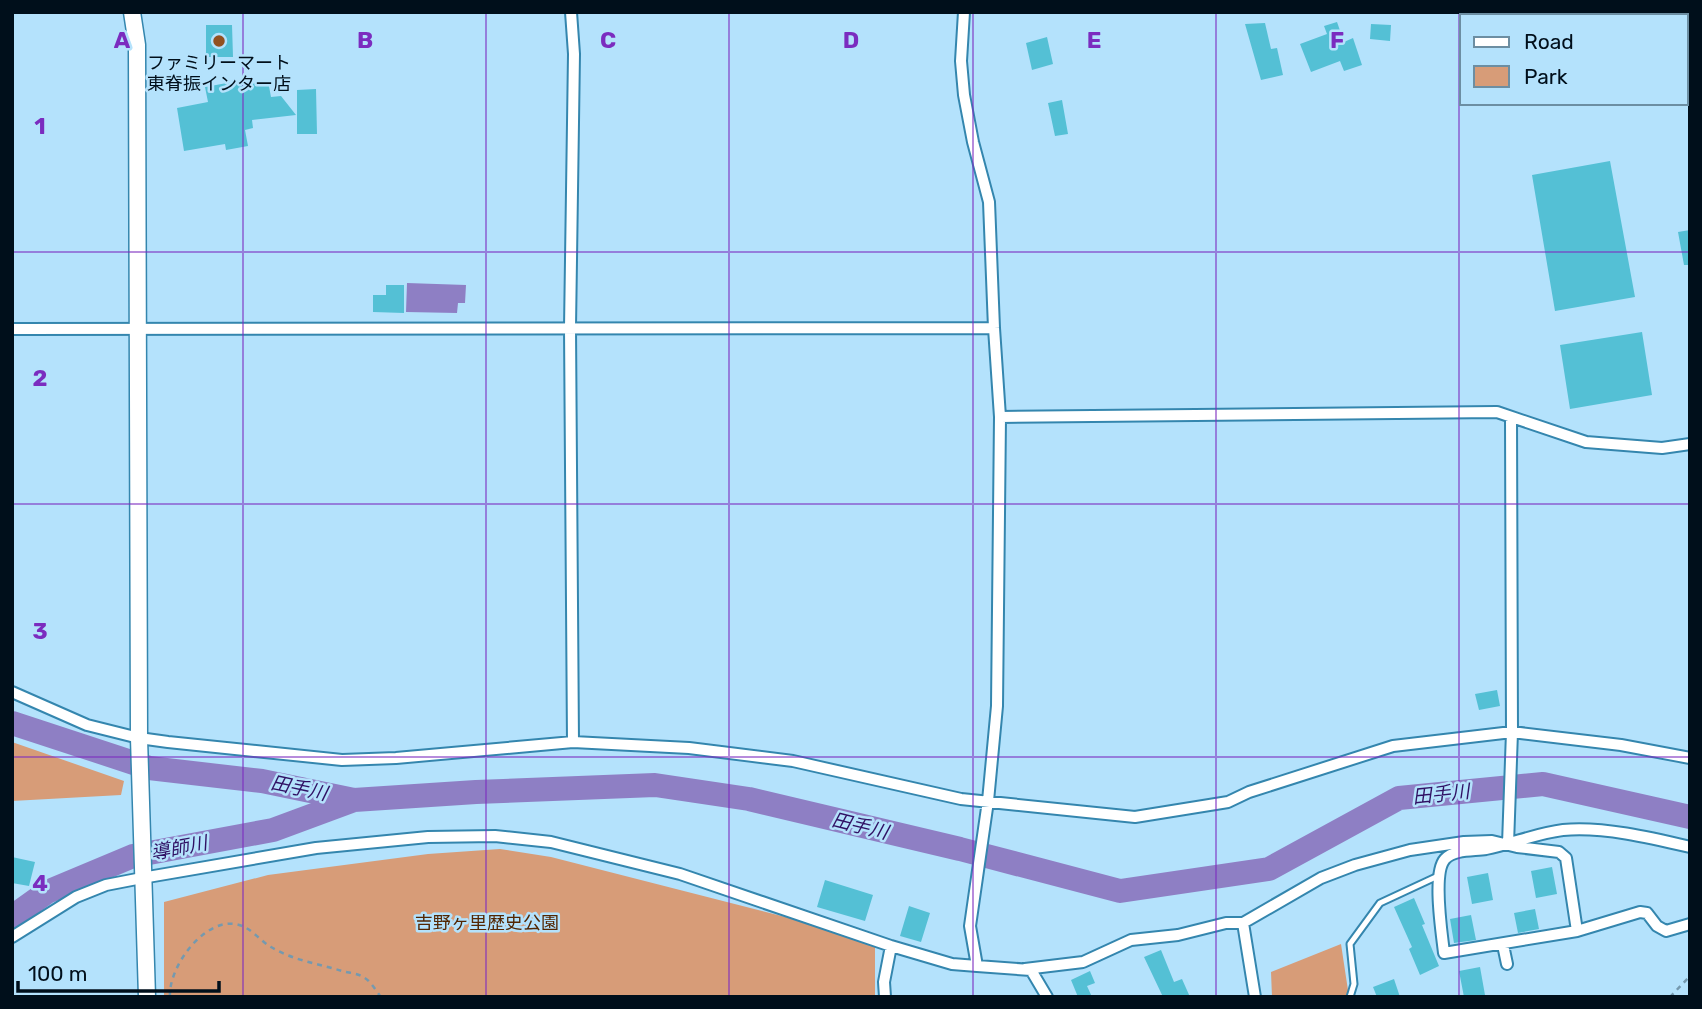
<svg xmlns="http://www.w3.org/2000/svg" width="1702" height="1009" viewBox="0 0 1702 1009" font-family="Rubik,'Noto Sans JP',sans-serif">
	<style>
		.green { fill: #d79c78 }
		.water { fill: #8e7fc4 }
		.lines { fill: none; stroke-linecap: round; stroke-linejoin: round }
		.river { stroke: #8e7fc4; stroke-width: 24 }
		.building { fill: #54c0d5 }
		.lane-casing { stroke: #3486ae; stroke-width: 9 }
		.street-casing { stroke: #3486ae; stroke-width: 14 }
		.secondary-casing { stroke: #3486ae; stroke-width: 19 }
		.path { stroke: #7599ae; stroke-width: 2.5; stroke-dasharray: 5 5; stroke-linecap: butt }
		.lane { stroke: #fff; stroke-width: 5 }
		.street { stroke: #fff; stroke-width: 10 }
		.secondary { stroke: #fff; stroke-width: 16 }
		.grid { fill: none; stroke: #7b2cbf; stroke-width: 2; stroke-opacity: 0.55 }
		.poi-dot { fill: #92501f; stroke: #b4e2fc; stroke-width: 2.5 }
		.labels { text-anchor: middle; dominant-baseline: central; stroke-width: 5; stroke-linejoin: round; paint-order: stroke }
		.poi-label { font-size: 18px; fill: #000f1b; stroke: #b4e2fc }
		.park-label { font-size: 18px; fill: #522602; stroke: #b4e2fc }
		.water-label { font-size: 19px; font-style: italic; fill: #301164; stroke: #b4e2fc }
		.grid-label { font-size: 23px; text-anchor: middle; font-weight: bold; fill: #7b2cbf; stroke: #b4e2fc; stroke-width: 5; stroke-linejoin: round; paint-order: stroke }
	</style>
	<rect width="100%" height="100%" fill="#b4e2fc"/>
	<!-- green -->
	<path class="green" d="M12,742l112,39 -3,14 -109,6z
		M500,849l51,8 324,83v57h-711v-95l104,-27 160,-21z
		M1341,944l8,53h-77l-1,-25z"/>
	<!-- water -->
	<path class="water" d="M407,283l59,2 -1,18h-7l-1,10 -51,-1z"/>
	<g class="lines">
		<!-- river -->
		<path class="river" d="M12,723l137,45 113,13 92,19 122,-8 179,-7 94,14 211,50 160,42 149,-22 130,-71 144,-14 147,33
			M12,917l35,-25 86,-36 140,-26 81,-30"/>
	</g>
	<!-- building -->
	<path class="building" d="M1337,22l7,20 9,-4 9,27 -18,6 -4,-10 -29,11 -11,-28 27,-10 -3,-8z
		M1265,23l6,26 6,-1 6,27 -22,5 -16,-56z
		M1371,24l20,1 -1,16 -20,-2z
		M206,25h26l1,32h-27z
		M1047,37l6,27 -21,6 -6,-27z
		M238,81l1,5 29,-5 3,16 10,-1 15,19 -44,5 1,8 -8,2 3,16 -22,4 -1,-6 -41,7 -7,-43 31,-6 -3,-15z
		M316,89l1,45h-20v-44z
		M1062,100l6,34 -13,2 -7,-33z
		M1610,161l25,136 -80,14 -23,-136z
		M1690,230v35h-6l-6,-33z
		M386,285h18v28l-31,-1v-17h13z
		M1642,332l10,63 -82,14 -10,-64z
		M1497,690l3,16 -21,4 -4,-16z
		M12,857l23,5 -6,24 -17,-3z
		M1552,867l5,27 -21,4 -5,-27z
		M1488,873l5,27 -21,4 -5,-27z
		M825,880l48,15 -8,26 -48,-14z
		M1414,898l11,26 -3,1 17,41 -19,9 -11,-26 3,-2 -18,-40z
		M909,906l21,7 -9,29 -21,-6z
		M1535,909l4,20 -21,4 -4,-20z
		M1471,915l5,25 -22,3 -4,-24z
		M1161,950l13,32 8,-3 8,18h-27l-19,-40z
		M1480,967l5,28 -21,2 -5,-26z
		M1090,971l5,12 -8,3 5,11h-14l-7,-17z
		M1394,979l6,18h-23l-4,-10z"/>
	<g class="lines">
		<defs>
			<path id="lane" d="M1350,997l4,-13 -4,-40 30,-41 58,-27"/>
			<path id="street" d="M571,12l3,42 -4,274 3,414
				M964,12l-3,49 3,34 9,47 16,60 5,126 6,89 -3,289 -9,95 -18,125 7,40 54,4 16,27
				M12,329l982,-1
				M1000,417l497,-5 89,30 76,6 28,-4
				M12,692l75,33 52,13 29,4 174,18 54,-2 177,-16 116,6 104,13 168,38 174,18 93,-15 21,-10 144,-46 119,-14 109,13 69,13
				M1508,844l4,-112 -1,-315
				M1690,847c-38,-9 -88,-21 -127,-17 -26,3 -51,14 -77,19 -12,2 -32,0 -41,10 -13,14 -3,75 -1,94l133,-22 63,-19 7,1 10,13 9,5 24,-7
				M1243,923l12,74
				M12,937l64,-40 30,-12 36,-7 174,-30 112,-11 67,-1 56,6 129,32 211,72 61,18 25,2
				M1503,945l4,19
				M1025,969l58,-7 48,-22 47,-5 48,-12h17l78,-45 34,-13 55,-15 54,-8 28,-1 25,6 42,5 7,6 11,73
				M885,997l-1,-15 7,-36"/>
			<path id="secondary" d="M132,12l5,33 2,693 8,259"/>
		</defs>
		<!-- lane casing -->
		<use href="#lane" class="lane-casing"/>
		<!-- street casing -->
		<use href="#street" class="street-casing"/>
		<!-- secondary casing -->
		<use href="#secondary" class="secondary-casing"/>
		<!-- path -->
		<path class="path" d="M170,997c-2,-29 33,-78 65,-73 15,2 24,16 36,23 21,13 48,17 71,24 7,2 15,2 21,6 7,3 13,14 18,20
			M1670,997l20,-21"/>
		<!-- lane -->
		<use href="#lane" class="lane"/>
		<!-- street -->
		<use href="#street" class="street"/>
		<!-- secondary -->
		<use href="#secondary" class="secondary"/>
	</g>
	<!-- grid -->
	<path class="grid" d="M243,12v985M486,12v985M729,12v985M973,12v985M1216,12v985M1459,12v985M12,252h1678M12,504h1678M12,757h1678"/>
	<!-- markers -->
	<circle class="poi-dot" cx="219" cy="41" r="7"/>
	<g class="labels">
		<!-- poi labels -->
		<g class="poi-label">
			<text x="219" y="63">ファミリーマート<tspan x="219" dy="21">東脊振インター店</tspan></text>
		</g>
		<!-- park labels -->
		<g class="park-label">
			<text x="487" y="923">吉野ヶ里歴史公園</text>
		</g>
		<!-- water labels -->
		<g class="water-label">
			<text transform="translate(299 788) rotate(12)">田手川</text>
			<text transform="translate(1441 794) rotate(-6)">田手川</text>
			<text transform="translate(860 826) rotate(14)">田手川</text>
			<text transform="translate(179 848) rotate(-11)">導師川</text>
		</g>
	</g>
	<g class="grid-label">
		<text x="122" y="48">A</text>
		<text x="365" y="48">B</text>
		<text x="608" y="48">C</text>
		<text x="851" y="48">D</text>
		<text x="1094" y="48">E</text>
		<text x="1337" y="48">F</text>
		<text x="40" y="134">1</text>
		<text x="40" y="386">2</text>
		<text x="40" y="639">3</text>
		<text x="40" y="891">4</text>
	</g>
	<!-- border -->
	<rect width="1702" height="1009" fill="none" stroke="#000f1b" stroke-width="28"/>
	<!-- legend -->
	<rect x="1460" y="14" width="228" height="91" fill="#b4e2fc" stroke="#6c8ea2" stroke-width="2"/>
	<rect x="1474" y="37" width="35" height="10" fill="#ffffff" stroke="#6c8ea2" stroke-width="2"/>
	<text x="1524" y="49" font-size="21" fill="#000f1b">Road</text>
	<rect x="1474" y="66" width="35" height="21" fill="#d79c78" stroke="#6c8ea2" stroke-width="2"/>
	<text x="1524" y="84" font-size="21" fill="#000f1b">Park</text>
	<!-- scale -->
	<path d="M18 981v10h201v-10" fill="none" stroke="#000f1b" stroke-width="3.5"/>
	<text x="28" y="981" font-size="21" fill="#000f1b" stroke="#b4e2fc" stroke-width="5" paint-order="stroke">100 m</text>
</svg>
